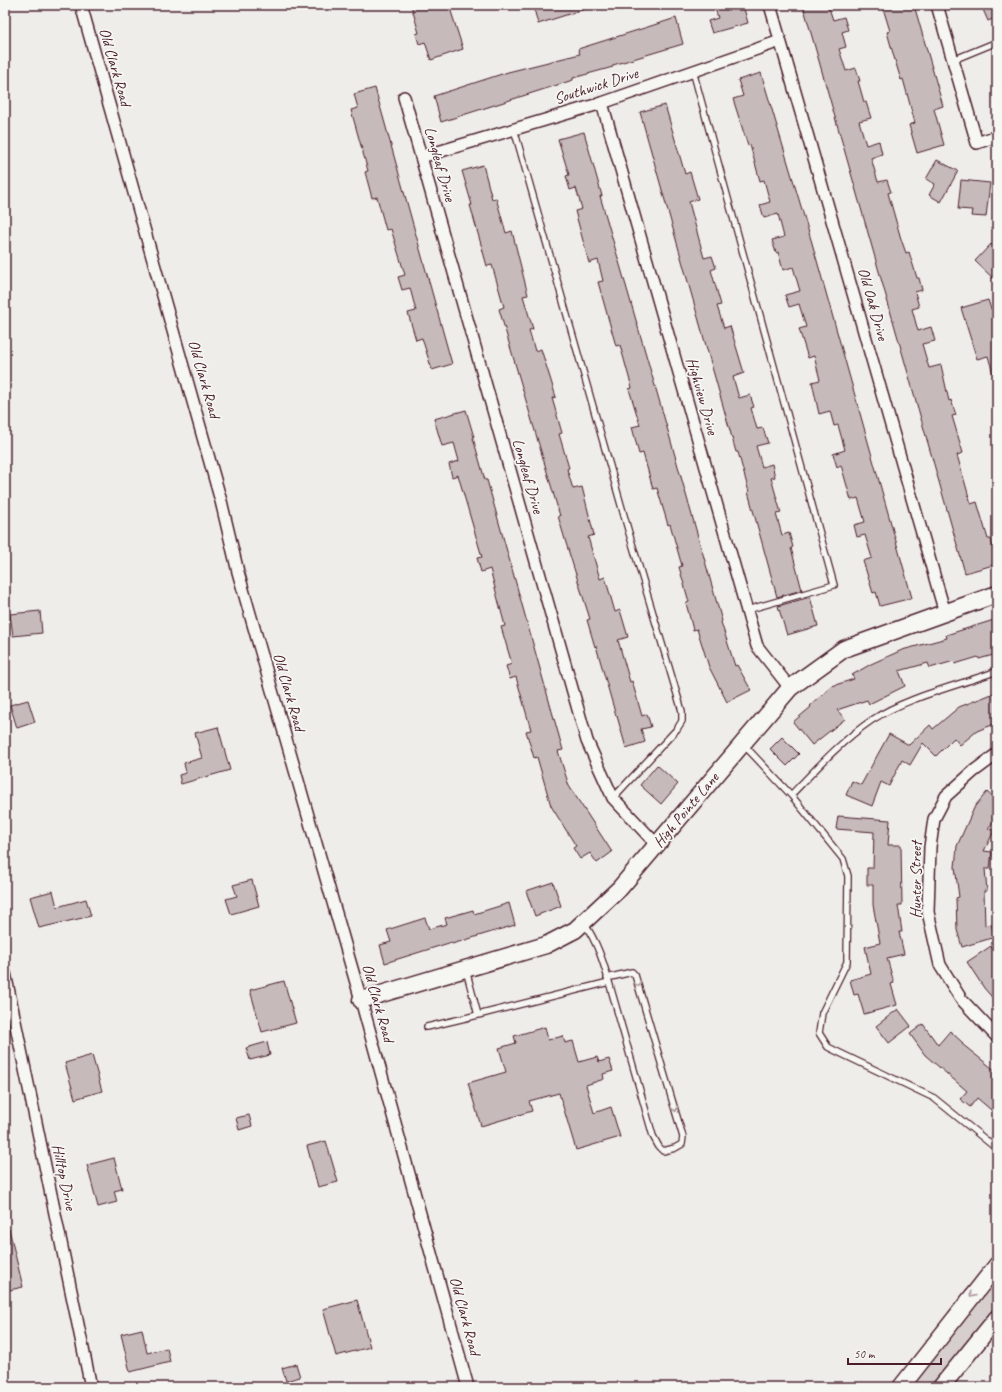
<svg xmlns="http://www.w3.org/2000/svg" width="1002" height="1392" viewBox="0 0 1002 1392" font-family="Caveat,sans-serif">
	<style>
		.green { fill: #d7cfce; stroke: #90777c }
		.building { fill: #c6babb; stroke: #4a1f2b }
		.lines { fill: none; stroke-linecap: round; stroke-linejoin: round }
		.lane-casing { stroke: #4a1f2b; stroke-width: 8 }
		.street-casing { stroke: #4a1f2b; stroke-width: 14 }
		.secondary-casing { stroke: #4a1f2b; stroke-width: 19 }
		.lane { stroke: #f6f6f2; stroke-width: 5.5 }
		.street { stroke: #f6f6f2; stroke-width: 11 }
		.secondary { stroke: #f6f6f2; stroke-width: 16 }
		.oneway { stroke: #a99598 }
		.labels { text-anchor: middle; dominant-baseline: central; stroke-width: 3.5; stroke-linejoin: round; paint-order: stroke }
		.street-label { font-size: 16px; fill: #4a1f2b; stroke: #f6f6f2 }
	</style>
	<rect width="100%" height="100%" fill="#efedea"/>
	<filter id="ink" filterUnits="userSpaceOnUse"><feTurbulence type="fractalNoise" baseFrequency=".025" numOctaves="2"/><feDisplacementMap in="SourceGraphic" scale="8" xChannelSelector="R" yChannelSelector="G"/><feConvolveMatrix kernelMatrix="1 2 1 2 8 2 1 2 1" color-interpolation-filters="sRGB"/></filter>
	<g filter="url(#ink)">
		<!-- green -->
		<path class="green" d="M997,1276v32l-64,79h-21l15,-25z"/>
		<!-- building -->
		<path class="building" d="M411,5h38l14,44 -32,11 -6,-18 -6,2 -3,-10 3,-1z
			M533,5h58v2l-53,17z
			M714,5h29l5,18 -36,10 -4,-12 10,-3z
			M803,5h25l5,15 11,-3 4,13 -6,2 4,15 -7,2 7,22 10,-3 4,13h-2l6,21h2l5,16 -12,3 7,24 13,-4 3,13 -11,4 7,24 9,-2 4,12 -3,1 13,46 5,14 3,-1 8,26h2l3,12 -7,2 4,15 -7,2 6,22 13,-4 4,14 -13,3 7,24 12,-3 8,36 2,-1 5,15 -4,1 11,37 -6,2 14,49 6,-2 11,37h3l6,25 -32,9z
			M882,5h32l29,101 -9,3 10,36 -27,8 -8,-28 6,-2 -12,-44 -2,1 -7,-23 -7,-25 3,-1z
			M981,5h14l2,12 -9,4z
			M676,18l7,26 -70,21v2l-40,11v2l-132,42 -7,-26 74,-24 72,-18 -2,-5z
			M761,73l51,170 100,355 -32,8 -4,-14 -3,1 -10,-32 9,-3 -7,-23 -8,2 -3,-12 11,-3 -7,-24 -7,2 -10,-35 -4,2 -4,-13 12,-4 -7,-25 -4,1 -4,-15 -11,3 -7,-32 8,-2 -6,-24 -6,2 -9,-29 7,-2 -7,-23 -10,3 -4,-12 15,-4 -7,-24 -10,3 -5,-18 -2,1 -4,-13 12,-3 -6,-23 -14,4 -4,-13 10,-3 -6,-22 -4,1 -10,-36 -2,1 -15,-47 10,-3 -5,-16z
			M375,88l77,276 -20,6 -10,-32 -6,2 -8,-27 8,-2 -6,-23 -8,2 -4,-13 7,-2 -14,-46 -5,1 -9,-33 -5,1 -7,-26 3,-1 -17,-61 7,-2 -4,-14z
			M665,105l20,69 5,-2 8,27 -9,3 15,56 8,-2 4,12 -5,2 10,35 -4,1 7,22 6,-2 14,47 -11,4 6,21 11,-3 4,12 -3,1 6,21 6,-1 5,15 -12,3 6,21 10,-3 3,13 -4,1 10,35 -5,1 6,21 7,-2 4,14 -2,1 11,42 -25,7 -29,-105h1l-11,-40h-2l-96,-340z
			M584,132l18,64h-2l62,214 60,211 -1,1 14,44 2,-1 14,25 -24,12 -18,-35 -12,-38 -4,1 -7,-27 3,-1 -10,-35 3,-1 -12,-42 -2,1 -11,-37 -4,1 -10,-36 -4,1 -7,-27 8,-2 -11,-36 3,-1 -12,-43 -4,1 -18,-64 5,-1 -5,-21 -9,3 -14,-52 7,-2 -6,-21 -6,2 -4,-14 3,-1 -11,-36z
			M937,160l21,11 -17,31 -12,-7 6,-11 -9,-5z
			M483,165l9,34 4,-1 10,35 6,-2 16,64 -5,1 10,33 -4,1 6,21 6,-2 15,48 -4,1 10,35 -3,1 10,34 -2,1 6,20 9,-2 12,48 -6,2 12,42 5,-2 10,35 5,-2 8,27 -10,3 12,42 2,-1 10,35 5,-2 4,13 -10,2 4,13 -19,6 -9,-32h-1l-20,-70 -1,1 -8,-27 3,-1 -24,-76 -8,-27h2l-61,-207 5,-2 -12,-42 -5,1 -17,-61h2l-10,-34z
			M961,180l29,3 -4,34 -15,-1 1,-6 -14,-1z
			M991,244l6,6v32l-22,-21z
			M988,300l3,9 6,-2v70h-3l-6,-21 -11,3 -16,-51z
			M466,410l8,27 -1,1 12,42h2l66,235 10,35 -5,1 11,35 43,66 -15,11 -7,-10 -10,6 -7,-11 3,-2 -25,-40 -14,-49 -3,1 -8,-27 5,-1 -15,-53 -6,2 -4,-13 6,-2 -11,-37 4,-1 -15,-57 -9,3 -4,-14 5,-1 -24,-82 -6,2 -3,-13 10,-3 -5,-18 -12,3 -8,-27z
			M810,597l8,29 -31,9 -9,-29z
			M40,611l2,22 -29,3 -3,-22z
			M997,619v35l-18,5 -1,-2 -23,7 -1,-3 -24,7 -2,-5 -29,8 6,15 -36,18 -2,-4 -30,10 8,9 -33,26 -19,-23 18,-15 -1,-1 22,-20 22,-7 -2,-4 19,-11 31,-14 45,-12 -1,-3z
			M997,692v31l-20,8 -17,14 -6,-7 -18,18 -13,-13 -13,22 -8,-5 -13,26 -8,-4 -9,24 -26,-11 6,-14 9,4 28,-51 20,11 21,-20 3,4 26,-22z
			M28,700l7,22 -18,6 -7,-23z
			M218,727l12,43 -49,14 -2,-9 7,-2 -2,-10 18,-5 -7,-25z
			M782,737l17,17 -12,12 -17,-17z
			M657,765l21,19 -17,20 -21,-19z
			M987,792l10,9v17l-9,10 6,3 -10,20 8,1 -2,17h-5l2,22h-3l1,35 6,-2 4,13 -33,10 -5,-17 -1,-32 3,-1 -4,-30 2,-21 18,-40z
			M838,816l52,4 -2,25h13l1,60h-4l4,27h-3l5,22 -17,4 7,25 -3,1 6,21 -33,9 -6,-20 -4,1 -4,-15 21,-6 -6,-27 15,-4 -7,-38v-20h-6v-17h6l1,-36 -38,-3z
			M252,880l7,26 -28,8 -5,-15 11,-3 -4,-11z
			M553,882l8,24 -26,10 -9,-25z
			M53,891l4,16 29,-8 5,17 -52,12 -9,-31z
			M509,903l6,22 -63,19v-2l-67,21 -5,-18 11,-3 -4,-12 38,-12 4,11 18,-5 -2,-6 28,-8 1,4z
			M991,946l6,10v47l-13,-15 -17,-26z
			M284,981l12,42 -34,9 -12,-42z
			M898,1009l13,17 -22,17 -13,-17z
			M923,1024l15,21 12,-14 13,12 -1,1 35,28v43l-20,-17 -7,9 -10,-8 7,-8 -42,-36 -15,-21z
			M545,1027l3,13 15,-4 2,7 8,-2 6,21 18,-5 2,5 10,-3 4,12 -10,3 1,5 -18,6 8,28 17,-6 9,30 -44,13 -17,-57 -30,8 3,10 -51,15 -13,-43 38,-11 -7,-24 17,-5 -2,-7z
			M267,1042l3,13 -20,5 -4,-12z
			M92,1055l10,36 -27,8 -10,-36z
			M249,1115l3,11 -13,4 -3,-12z
			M326,1141l12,41 -20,5 -11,-41z
			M114,1158l8,31 -8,2 3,11 -19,5 -11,-42z
			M9,1229l14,58 -18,4v-61z
			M357,1300l13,47 -34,9 -13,-47z
			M142,1329l5,24 20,-5 3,14 -40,10 -9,-38z
			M296,1364l4,13 -14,4 -4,-13z"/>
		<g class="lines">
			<defs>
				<path id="lane" d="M953,60l44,-18
					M693,71l141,514 -87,25
					M514,129l115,404 53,178v10l-5,8 -64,69
					M997,671c-40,15 -90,26 -125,49 -31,21 -56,49 -81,75l52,64 5,17 -1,86 -25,51 -3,20 9,14 12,6 94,45 63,51
					M743,744l48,51
					M607,978l25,-6 3,3 48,162 -1,7 -7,4 -12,3 -4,-4 -6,-11 -44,-154
					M478,1015l131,-33c-6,-21 -12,-40 -25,-59
					M427,1027l51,-12 -12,-45"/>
				<path id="street" d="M81,5l140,496 17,71 123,428 107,387
					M770,5l175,608
					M937,5l40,138 20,-7
					M404,97l183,644 26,57 44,47
					M602,103l155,543 33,42
					M421,157l181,-54 178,-62
					M997,754l-23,17 -28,25 -12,23 -4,28 -2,65 12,53 21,34 36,38
					M5,973l86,414"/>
				<path id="secondary" d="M361,1000l185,-55 29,-15 45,-42 170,-200 54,-39 153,-55
					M901,1387l96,-122
					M941,1387l56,-69"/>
			</defs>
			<!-- lane casing -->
			<use href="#lane" class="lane-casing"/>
			<!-- street casing -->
			<use href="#street" class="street-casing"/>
			<!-- secondary casing -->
			<use href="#secondary" class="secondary-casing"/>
			<!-- lane -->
			<use href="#lane" class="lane"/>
			<!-- street -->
			<use href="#street" class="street"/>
			<!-- secondary -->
			<use href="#secondary" class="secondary"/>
		</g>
		<!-- one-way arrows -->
		<defs><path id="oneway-chevron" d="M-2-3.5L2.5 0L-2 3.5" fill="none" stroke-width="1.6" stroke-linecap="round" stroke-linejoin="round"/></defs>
		<g class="oneway">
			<use href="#oneway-chevron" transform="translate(638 984) rotate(72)"/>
			<use href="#oneway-chevron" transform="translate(675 1109) rotate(74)"/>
			<use href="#oneway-chevron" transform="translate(972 1295) rotate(129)"/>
		</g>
	</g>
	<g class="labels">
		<!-- street labels -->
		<g class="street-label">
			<text transform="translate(115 67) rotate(74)">Old Clark Road</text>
			<text transform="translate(596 86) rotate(-18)">Southwick Drive</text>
			<text transform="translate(440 164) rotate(74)">Longleaf Drive</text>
			<text transform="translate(873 304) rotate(74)">Old Oak Drive</text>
			<text transform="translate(204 379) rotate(74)">Old Clark Road</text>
			<text transform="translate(702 396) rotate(74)">Highview Drive</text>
			<text transform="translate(528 476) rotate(74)">Longleaf Drive</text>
			<text transform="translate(289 692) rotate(74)">Old Clark Road</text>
			<text transform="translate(686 810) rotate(-50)">High Pointe Lane</text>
			<text transform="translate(916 880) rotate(-90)">Hunter Street</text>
			<text transform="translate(378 1003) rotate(74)">Old Clark Road</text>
			<text transform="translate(64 1177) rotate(78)">Hilltop Drive</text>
			<text transform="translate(465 1316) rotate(75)">Old Clark Road</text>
		</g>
	</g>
	<!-- margin -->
	<rect width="1002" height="1392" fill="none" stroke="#f6f6f2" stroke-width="20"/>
	<rect x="10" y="10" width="982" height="1372" fill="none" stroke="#4a1f2b" stroke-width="1.5" filter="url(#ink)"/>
	<!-- scale -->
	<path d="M848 1358v6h93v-6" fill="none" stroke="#4a1f2b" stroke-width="2"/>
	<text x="854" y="1358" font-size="12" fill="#4a1f2b" stroke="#f6f6f2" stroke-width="3" paint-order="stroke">50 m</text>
</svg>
